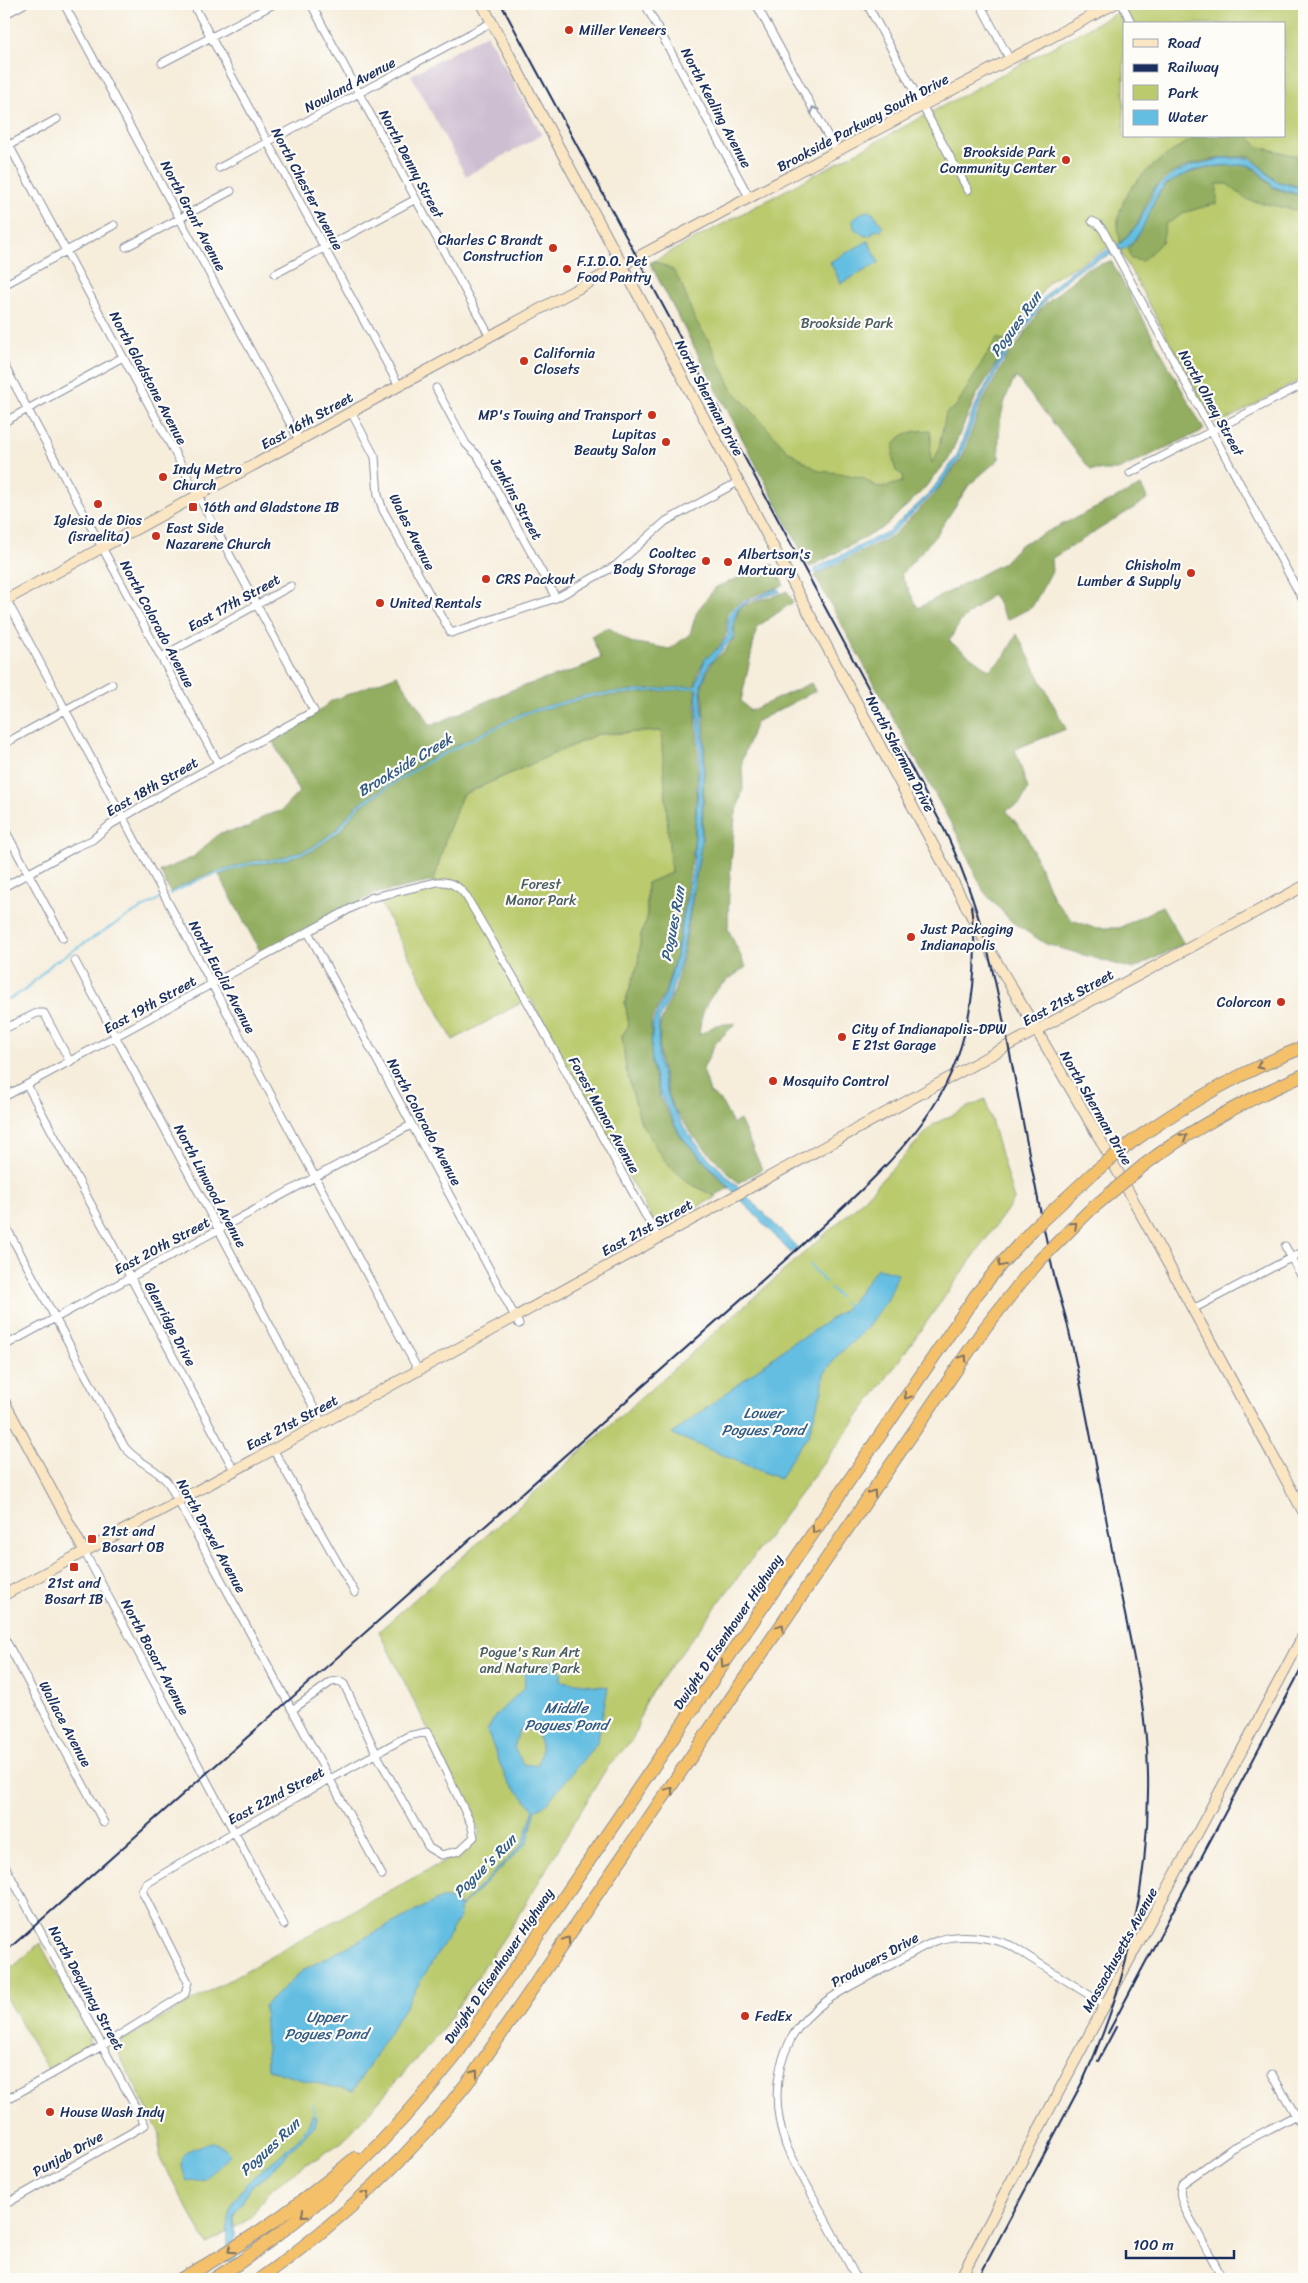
<svg xmlns="http://www.w3.org/2000/svg" width="1308" height="2283" viewBox="0 0 1308 2283" font-family="Sriracha,sans-serif">
	<style>
		.industrial { fill: #cebed1 }
		.green { fill: #baca6d; stroke: #6a7c66; fill-rule: evenodd }
		.forest { fill: #93ae60; stroke: #576e5f }
		.water { fill: #63bee1; stroke: #3f76a0; fill-rule: evenodd }
		.lines { fill: none; stroke-linecap: round; stroke-linejoin: round }
		.stream { stroke: #63bee1; stroke-width: 2 }
		.street-casing { stroke: #888e9c; stroke-width: 9 }
		.secondary-casing { stroke: #888e9c; stroke-width: 12 }
		.highway-casing { stroke: #888e9c; stroke-width: 14 }
		.street { stroke: #fff; stroke-width: 7 }
		.secondary { stroke: #fbe6c4; stroke-width: 10 }
		.highway { stroke: #f4c16b; stroke-width: 12 }
		.rail { stroke: #1b2f5e; stroke-width: 2 }
		.highway-bridge-casing { stroke: #888e9c; stroke-width: 14; stroke-linecap: butt }
		.highway-bridge { stroke: #f4c16b; stroke-width: 12 }
		.oneway { stroke: #8d97ae }
		.oneway2 { stroke: #7d7164 }
		.poi-dot { fill: #c8321e; stroke: #fdfcf7; stroke-width: 2 }
		.labels { text-anchor: middle; dominant-baseline: central; stroke-width: 4.5; stroke-linejoin: round; paint-order: stroke }
		.poi-label { font-size: 14px; fill: #1b2f5e; stroke: #fdfcf7; text-anchor: start }
		.street-label { font-size: 14px; fill: #1b2f5e; stroke: #fdfcf7 }
		.park-label { font-size: 14px; fill: #4b5e62; stroke: #fdfcf7 }
		.water-label { font-size: 15px; font-style: italic; fill: #315a85; stroke: #fdfcf7 }
	</style>
	<rect width="100%" height="100%" fill="#fdfcf7"/>
	<filter id="ink" filterUnits="userSpaceOnUse"><feTurbulence type="fractalNoise" baseFrequency=".02" numOctaves="2"/><feDisplacementMap in="SourceGraphic" scale="10" xChannelSelector="R" yChannelSelector="G"/><feConvolveMatrix kernelMatrix="1 2 1 2 8 2 1 2 1" color-interpolation-filters="sRGB"/></filter>
	<filter id="wash" filterUnits="userSpaceOnUse"><feTurbulence type="fractalNoise" baseFrequency=".0096" numOctaves="4" result="noise"/><feDisplacementMap in="SourceGraphic" scale="20" xChannelSelector="R" yChannelSelector="G"/><feGaussianBlur stdDeviation="1.12" result="paint"/><feColorMatrix in="noise" values="0 0 0 0 0 0 0 0 0 0 0 0 0 0 0 0 0 1.4 0 .05"/><feComposite in="paint" operator="in"/></filter>
	<g filter="url(#wash)">
		<rect width="100%" height="100%" fill="#f6eddb"/>
		<!-- industrial -->
		<path class="industrial" d="M487,34l55,101 -76,41 -55,-101z"/>
		<!-- green -->
		<path class="green" d="M1133,4h171v374l-80,43 -8,1 -4,-2 -96,-177 -67,38 -73,115 -28,64 -26,31 -38,36 -74,40 -160,-304zM1124,24h160v112h-160z
			M662,731l9,142 -24,10v36l-6,15 -3,30 -13,38 4,23 -7,11 4,33 15,54 46,59 29,15 -59,31 -127,-230 -77,42 -74,-140 53,-13 14,-50 16,-42 136,-61z
			M985,1099l29,101 -142,198 -226,302 -13,39 -27,30 -89,149 -75,112 -99,111 -24,16 -15,8 -34,25 -21,29 -42,25 -48,-88 1,-22 -46,-89c114,-64 227,-129 342,-190l18,-13 6,-9 -101,-202 480,-427 75,-80z
			M40,1943l50,93 -2,14 -40,20 -44,-75v-20z"/>
		<!-- forest -->
		<path class="forest" d="M1198,136h50l11,11 38,9 7,-1v33l-28,-7 -25,-25c-30,1 -76,5 -97,32 -7,9 -11,24 -16,35 -4,7 -12,14 -18,20 0,-7 -3,-16 -2,-23 6,-40 48,-66 80,-84z
			M1247,165l8,5 19,18 30,9v15l-56,-12 -21,-16h-10v19l-31,9 -20,12 -4,18 -20,19 -11,-2 -3,-10c17,-18 19,-39 32,-57 16,-22 62,-28 87,-27z
			M654,261l19,9 9,15 12,33 15,23 23,48 55,61 32,21 20,2 24,5 12,8 10,1 17,-5 1,-7 -7,-4c-10,-31 6,-42 34,-40 3,12 -2,21 2,32l6,-11 8,-39 9,-5 42,-70 13,4 -34,54 -28,64 -26,31 -38,36 -74,40 -160,-304z
			M1111,261l93,169 -86,40h-27l-75,-93c-16,27 -18,51 -17,82l-30,26 -32,49 -36,41 17,33 85,-45 17,-18 121,-59 7,13 -97,60 1,12 -20,36 -25,13 -14,-26 -32,27 -12,20 40,29 15,-13 13,-23 49,95 -51,20 13,40 -8,15 -14,6 20,25 28,65 18,20 22,8h25l43,-22 22,38 -51,25 -87,-25 -34,-22 -28,-30 -26,-56 -143,-260 77,-40 42,-41 28,-37 20,-55 25,-46 12,-15 22,-34 46,-40z
			M773,564l11,21c-14,6 -52,15 -57,30 -3,13 4,15 -7,30 -14,18 -20,14 -25,41l-103,8 -68,18 -98,49 -69,44 -21,25 -25,18 -31,10 -26,3 -54,16 -30,15 -10,-21 32,-13 28,-25 28,-5 16,-12 17,-5 18,-19 -27,-52 37,-21 22,-18 66,-26 34,51 83,-37 64,-20 23,-11 -10,-22 17,-9 22,15 40,7 20,-15 7,-23 19,-24z
			M787,591l6,11 -36,25 -16,74 9,10 61,-28 4,8 -59,31 -14,38 1,29 -8,28 -6,71 -1,41 18,38c-29,20 -44,31 -47,68l17,-10 20,-2 -21,21 -12,25 7,24 11,8 12,23 7,-4 22,49 -24,14 -44,-46 -22,-31 -12,-43 -1,-15 1,-24 15,-35 8,-32 19,-118 3,-105 -3,-49 9,-22 15,-14 9,-13 -1,-12 5,-15c15,-10 32,-10 48,-18z
			M695,688l3,70 -4,88 -18,110 -11,36 -14,30 1,42 8,34 20,38 49,52 -15,8 -27,-14 -23,-22 -23,-37 -15,-55 -4,-32 7,-11 -4,-23 13,-38 3,-30 6,-15v-36l24,-10 -10,-142 -63,3 -136,61 -16,42 -12,44 -60,13 -112,61 -43,-80 25,-9 40,-6 28,-9 27,-19 20,-25 68,-45 98,-48 67,-17z"/>
		<!-- water -->
		<path class="water" d="M1225,158h26l24,23 29,8v7l-30,-9 -18,-18 -8,-4 -30,1 -26,5 -25,13 -8,8 -18,39 -13,16 -43,19 -11,7 -19,17 -16,18 -37,54 -22,41 -20,55 -24,33 -45,43 -75,40 -2,-5 75,-38 40,-37 28,-38 17,-48 25,-47 32,-48 22,-26 22,-19 46,-25 17,-18 17,-37 18,-14 20,-9z
			M868,211l6,3 9,13 -2,3 -8,1 -1,4 -7,1 -11,-8 -1,-9 8,-6z
			M868,241l11,22 -38,20 -11,-21z
			M778,588l2,4 -30,9 -11,7 -5,11 -1,19 -24,26 -8,21 3,64 -3,97 -20,114 -11,37 -11,23 -1,41 13,44 18,30 19,22 90,91 -7,5 -110,-117 -20,-40 -9,-32 -1,-14 2,-28 13,-29 10,-36 17,-91 7,-111 -4,-71 9,-25 16,-13 7,-11v-17l3,-7 9,-7z
			M877,1268l21,5 -10,26 -23,31 -28,26 -13,18 -2,16 -14,46 -16,21 -12,22 -108,-45 123,-93 8,-3 45,-31z
			M554,1661l8,12 -2,8 48,6 -11,56 -52,62 -9,4 -8,32 -4,5 -65,63 1,8 -107,174 -51,-11 -35,-11 -3,-63 39,-36 138,-72 16,3 2,6 64,-63 11,-35 -28,-30 -19,-48 9,-16 29,-28 -1,-19zM532,1729c11,14 11,18 6,35l-14,1 -10,-17 5,-18z
			M312,2115l5,2 -2,8 -46,48 -18,14 -18,30 4,62h-7c0,-16 -5,-51 -1,-65 11,-45 69,-56 83,-99z
			M213,2143l11,4 6,8 -25,24 -18,2 -6,-15 1,-9c9,-9 18,-12 31,-14z"/>
		<g class="lines">
			<!-- stream -->
			<path class="stream" d="M170,894l28,-14 50,-16 34,-5 30,-10 25,-18 21,-25 69,-44 98,-49 67,-18 106,-8
				M4,998l5,1 16,-9 28,-27 70,-44 36,-20
				M810,1265l15,17
				M830,1288l9,9
				M844,1303l4,4
				M313,2104l1,13"/>
		</g>
	</g>
	<g filter="url(#ink)">
		<g class="lines">
			<defs>
				<path id="street" d="M64,4l235,436
					M193,4l206,382
					M311,4l179,333
					M645,4l105,195
					M756,4l81,149
					M867,4l101,186
					M980,4l30,56
					M1122,4l10,20
					M4,15l20,-11
					M162,63l112,-59
					M4,136l310,575 -146,80 -58,34 -18,15 -16,7 -72,40
					M4,148l53,-29
					M219,168l273,-146
					M1092,221l6,3 5,6 201,372
					M126,247l105,-56
					M275,274l141,-75
					M4,285l110,-60
					M4,365l214,398
					M436,388l30,56 12,12 78,142
					M351,412l24,45 3,38 5,15 68,123 105,-35 59,-32 51,-45 72,-39
					M4,422l119,-65
					M1130,473l174,-89
					M4,595l414,775
					M161,657l130,-71
					M4,744l108,-60
					M4,828l59,110
					M308,932l211,392
					M75,961l247,462
					M4,1029l33,-16h7l26,49
					M27,1085l207,385
					M4,1097l366,-199 67,-16c12,-1 22,4 29,14l51,87 141,255
					M4,1223l120,223c12,17 33,21 45,38l213,391
					M1285,1246l19,35
					M1193,1309l111,-58
					M4,1346l407,-221
					M273,1449l82,144
					M84,1551l200,374
					M4,1637l100,186
					M4,1864l141,261 -141,80
					M1272,2074l32,56
					M4,2101l98,-55 83,-52 3,-12 -46,-91 4,-7 88,-52 174,-96 19,-4 44,92 3,13 -15,14 -18,4 -12,-7 -52,-93 -33,-71 -5,-3 -8,1 -39,28
					M857,2279l-71,-133c-12,-35 -13,-73 5,-107 20,-38 67,-56 103,-76 14,-7 29,-18 45,-23 22,-7 49,-3 71,5l95,60
					M1223,2279l-38,-70c-3,-9 -7,-16 -3,-25l49,-35 73,-38"/>
				<path id="secondary" d="M482,4l506,943 113,194 203,372
					M4,601l560,-305 550,-292
					M4,1401l80,150
					M4,1595l324,-175 681,-375 295,-159
					M960,2279c112,-216 230,-430 344,-645"/>
				<path id="highway" d="M1132,1142c53,-38 111,-71 172,-95
					M1144,1165c49,-37 104,-66 160,-90
					M181,2279c62,-34 120,-74 174,-121
					M214,2279c94,-58 172,-135 240,-221l522,-763 26,-32 32,-35
					M260,2279c80,-57 151,-123 211,-201l513,-749 37,-47 19,-22"/>
			</defs>
			<!-- street casing -->
			<use href="#street" class="street-casing"/>
			<!-- secondary casing -->
			<use href="#secondary" class="secondary-casing"/>
			<!-- highway casing -->
			<use href="#highway" class="highway-casing"/>
			<!-- street -->
			<use href="#street" class="street"/>
			<!-- secondary -->
			<use href="#secondary" class="secondary"/>
			<!-- highway -->
			<use href="#highway" class="highway"/>
			<!-- rail -->
			<path class="rail" d="M501,4l441,821c41,82 56,166 73,255 12,64 24,128 38,191 4,19 11,37 15,56 19,82 33,166 49,249 13,65 30,131 31,198 2,106 -21,213 -66,309
				M4,1953l798,-708c42,-39 88,-78 122,-125 44,-59 58,-142 47,-214
				M1108,2033l196,-369
				M1098,2061l18,-34
				M978,2279l107,-202"/>
			<defs>
				<path id="highway-bridge" d="M1034,1228l58,-54 40,-32
					M1040,1260l49,-49 55,-46"/>
			</defs>
			<!-- highway-bridge casing -->
			<use href="#highway-bridge" class="highway-bridge-casing"/>
			<!-- highway-bridge -->
			<use href="#highway-bridge" class="highway-bridge"/>
		</g>
		<!-- one-way arrows -->
		<defs><path id="oneway-chevron" d="M-2-3.5L2.5 0L-2 3.5" fill="none" stroke-width="1.6" stroke-linecap="round" stroke-linejoin="round" transform="scale(1.25)"/></defs>
		<use class="oneway" href="#oneway-chevron" transform="translate(814 110) rotate(-118)"/>
		<g class="oneway2">
			<use href="#oneway-chevron" transform="translate(1260 1066) rotate(154)"/>
			<use href="#oneway-chevron" transform="translate(1184 1137) rotate(-32)"/>
			<use href="#oneway-chevron" transform="translate(1074 1225) rotate(-44)"/>
			<use href="#oneway-chevron" transform="translate(1001 1264) rotate(130)"/>
			<use href="#oneway-chevron" transform="translate(964 1358) rotate(-56)"/>
			<use href="#oneway-chevron" transform="translate(907 1396) rotate(124)"/>
			<use href="#oneway-chevron" transform="translate(873 1493) rotate(-56)"/>
			<use href="#oneway-chevron" transform="translate(815 1530) rotate(124)"/>
			<use href="#oneway-chevron" transform="translate(781 1627) rotate(-56)"/>
			<use href="#oneway-chevron" transform="translate(724 1664) rotate(124)"/>
			<use href="#oneway-chevron" transform="translate(670 1790) rotate(-56)"/>
			<use href="#oneway-chevron" transform="translate(567 1940) rotate(-56)"/>
			<use href="#oneway-chevron" transform="translate(475 2073) rotate(-53)"/>
			<use href="#oneway-chevron" transform="translate(366 2194) rotate(-43)"/>
			<use href="#oneway-chevron" transform="translate(304 2214) rotate(141)"/>
			<use href="#oneway-chevron" transform="translate(231 2250) rotate(147)"/>
		</g>
	</g>
	<!-- markers -->
	<g class="poi-dot">
		<circle cx="569" cy="30" r="5"/>
		<circle cx="1066" cy="160" r="5"/>
		<circle cx="553" cy="248" r="5"/>
		<circle cx="567" cy="269" r="5"/>
		<circle cx="524" cy="361" r="5"/>
		<circle cx="652" cy="415" r="5"/>
		<circle cx="666" cy="442" r="5"/>
		<circle cx="163" cy="477" r="5"/>
		<circle cx="98" cy="504" r="5"/>
		<rect x="188" y="502" width="10" height="10" rx="2.5"/>
		<circle cx="156" cy="536" r="5"/>
		<circle cx="706" cy="561" r="5"/>
		<circle cx="728" cy="562" r="5"/>
		<circle cx="1191" cy="573" r="5"/>
		<circle cx="486" cy="579" r="5"/>
		<circle cx="380" cy="603" r="5"/>
		<circle cx="911" cy="937" r="5"/>
		<circle cx="1281" cy="1002" r="5"/>
		<circle cx="842" cy="1037" r="5"/>
		<circle cx="773" cy="1081" r="5"/>
		<rect x="87" y="1534" width="10" height="10" rx="2.5"/>
		<rect x="69" y="1562" width="10" height="10" rx="2.5"/>
		<circle cx="745" cy="2016" r="5"/>
		<circle cx="50" cy="2112" r="5"/>
	</g>
	<g class="labels">
		<!-- poi labels -->
		<g class="poi-label">
			<text x="579" y="30">Miller Veneers</text>
			<text x="1056" y="152" text-anchor="end">Brookside Park<tspan x="1056" dy="16">Community Center</tspan></text>
			<text x="543" y="240" text-anchor="end">Charles C Brandt<tspan x="543" dy="16">Construction</tspan></text>
			<text x="577" y="261">F.I.D.O. Pet<tspan x="577" dy="16">Food Pantry</tspan></text>
			<text x="534" y="353">California<tspan x="534" dy="16">Closets</tspan></text>
			<text x="642" y="415" text-anchor="end">MP's Towing and Transport</text>
			<text x="656" y="434" text-anchor="end">Lupitas<tspan x="656" dy="16">Beauty Salon</tspan></text>
			<text x="173" y="469">Indy Metro<tspan x="173" dy="16">Church</tspan></text>
			<text x="203" y="507">16th and Gladstone IB</text>
			<text x="98" y="520" text-anchor="middle">Iglesia de Dios<tspan x="98" dy="16">(israelita)</tspan></text>
			<text x="166" y="528">East Side<tspan x="166" dy="16">Nazarene Church</tspan></text>
			<text x="696" y="553" text-anchor="end">Cooltec<tspan x="696" dy="16">Body Storage</tspan></text>
			<text x="738" y="554">Albertson's<tspan x="738" dy="16">Mortuary</tspan></text>
			<text x="1181" y="565" text-anchor="end">Chisholm<tspan x="1181" dy="16">Lumber &amp; Supply</tspan></text>
			<text x="496" y="579">CRS Packout</text>
			<text x="390" y="603">United Rentals</text>
			<text x="921" y="929">Just Packaging<tspan x="921" dy="16">Indianapolis</tspan></text>
			<text x="1271" y="1002" text-anchor="end">Colorcon</text>
			<text x="852" y="1029">City of Indianapolis-DPW<tspan x="852" dy="16">E 21st Garage</tspan></text>
			<text x="783" y="1081">Mosquito Control</text>
			<text x="102" y="1531">21st and<tspan x="102" dy="16">Bosart OB</tspan></text>
			<text x="74" y="1583" text-anchor="middle">21st and<tspan x="74" dy="16">Bosart IB</tspan></text>
			<text x="755" y="2016">FedEx</text>
			<text x="60" y="2112">House Wash Indy</text>
		</g>
		<!-- street labels -->
		<g class="street-label">
			<text transform="translate(350 85) rotate(-28)">Nowland Avenue</text>
			<text transform="translate(716 108) rotate(62)">North Kealing Avenue</text>
			<text transform="translate(863 123) rotate(-28)">Brookside Parkway South Drive</text>
			<text transform="translate(411 164) rotate(62)">North Denny Street</text>
			<text transform="translate(307 189) rotate(62)">North Chester Avenue</text>
			<text transform="translate(193 216) rotate(62)">North Grant Avenue</text>
			<text transform="translate(148 378) rotate(62)">North Gladstone Avenue</text>
			<text transform="translate(709 398) rotate(62)">North Sherman Drive</text>
			<text transform="translate(1211 403) rotate(61)">North Olney Street</text>
			<text transform="translate(307 421) rotate(-29)">East 16th Street</text>
			<text transform="translate(516 499) rotate(61)">Jenkins Street</text>
			<text transform="translate(412 532) rotate(63)">Wales Avenue</text>
			<text transform="translate(234 603) rotate(-29)">East 17th Street</text>
			<text transform="translate(157 624) rotate(62)">North Colorado Avenue</text>
			<text transform="translate(900 754) rotate(62)">North Sherman Drive</text>
			<text transform="translate(152 787) rotate(-30)">East 18th Street</text>
			<text transform="translate(222 977) rotate(62)">North Euclid Avenue</text>
			<text transform="translate(1068 998) rotate(-29)">East 21st Street</text>
			<text transform="translate(150 1005) rotate(-29)">East 19th Street</text>
			<text transform="translate(1096 1108) rotate(60)">North Sherman Drive</text>
			<text transform="translate(604 1115) rotate(61)">Forest Manor Avenue</text>
			<text transform="translate(424 1122) rotate(62)">North Colorado Avenue</text>
			<text transform="translate(210 1186) rotate(62)">North Linwood Avenue</text>
			<text transform="translate(647 1228) rotate(-29)">East 21st Street</text>
			<text transform="translate(162 1246) rotate(-28)">East 20th Street</text>
			<text transform="translate(170 1324) rotate(62)">Glenridge Drive</text>
			<text transform="translate(292 1423) rotate(-28)">East 21st Street</text>
			<text transform="translate(211 1536) rotate(61)">North Drexel Avenue</text>
			<text transform="translate(728 1632) rotate(-56)">Dwight D Eisenhower Highway</text>
			<text transform="translate(155 1657) rotate(62)">North Bosart Avenue</text>
			<text transform="translate(65 1724) rotate(62)">Wallace Avenue</text>
			<text transform="translate(276 1796) rotate(-28)">East 22nd Street</text>
			<text transform="translate(1120 1950) rotate(-61)">Massachusetts Avenue</text>
			<text transform="translate(875 1960) rotate(-29)">Producers Drive</text>
			<text transform="translate(499 1966) rotate(-56)">Dwight D Eisenhower Highway</text>
			<text transform="translate(86 1988) rotate(61)">North Dequincy Street</text>
			<text transform="translate(68 2154) rotate(-29)">Punjab Drive</text>
		</g>
		<!-- park labels -->
		<g class="park-label">
			<text x="847" y="323">Brookside Park</text>
			<text x="541" y="884">Forest<tspan x="541" dy="16">Manor Park</tspan></text>
			<text x="530" y="1652">Pogue's Run Art<tspan x="530" dy="16">and Nature Park</tspan></text>
		</g>
		<!-- water labels -->
		<g class="water-label">
			<text transform="translate(1016 324) rotate(-54)">Pogues Run</text>
			<text transform="translate(405 765) rotate(-31)">Brookside Creek</text>
			<text transform="translate(673 924) rotate(-79)">Pogues Run</text>
			<text x="763" y="1413">Lower<tspan x="763" dy="17">Pogues Pond</tspan></text>
			<text x="566" y="1708">Middle<tspan x="566" dy="17">Pogues Pond</tspan></text>
			<text transform="translate(485 1866) rotate(-45)">Pogue's Run</text>
			<text x="326" y="2017">Upper<tspan x="326" dy="17">Pogues Pond</tspan></text>
			<text transform="translate(270 2147) rotate(-43)">Pogues Run</text>
		</g>
	</g>
	<!-- margin -->
	<rect width="1308" height="2283" fill="none" stroke="#fdfcf7" stroke-width="20"/>
	<!-- legend -->
	<rect x="1123" y="22" width="162" height="115" fill="#fdfcf7" stroke="#a3aaba"/>
	<rect x="1133" y="39" width="25" height="8" fill="#fbe6c4" stroke="#a3aaba"/>
	<text x="1168" y="48" font-size="15" fill="#1b2f5e">Road</text>
	<rect x="1133" y="64" width="25" height="8" fill="#1b2f5e" stroke="#a3aaba"/>
	<text x="1168" y="72" font-size="15" fill="#1b2f5e">Railway</text>
	<rect x="1133" y="85" width="25" height="15" fill="#baca6d" stroke="#a3aaba"/>
	<text x="1168" y="98" font-size="15" fill="#1b2f5e">Park</text>
	<rect x="1133" y="110" width="25" height="15" fill="#63bee1" stroke="#a3aaba"/>
	<text x="1168" y="122" font-size="15" fill="#1b2f5e">Water</text>
	<!-- scale -->
	<path d="M1126 2250v8h108v-8" fill="none" stroke="#1b2f5e" stroke-width="2.5"/>
	<text x="1133" y="2250" font-size="15" fill="#1b2f5e" stroke="#fdfcf7" stroke-width="4" paint-order="stroke">100 m</text>
</svg>
